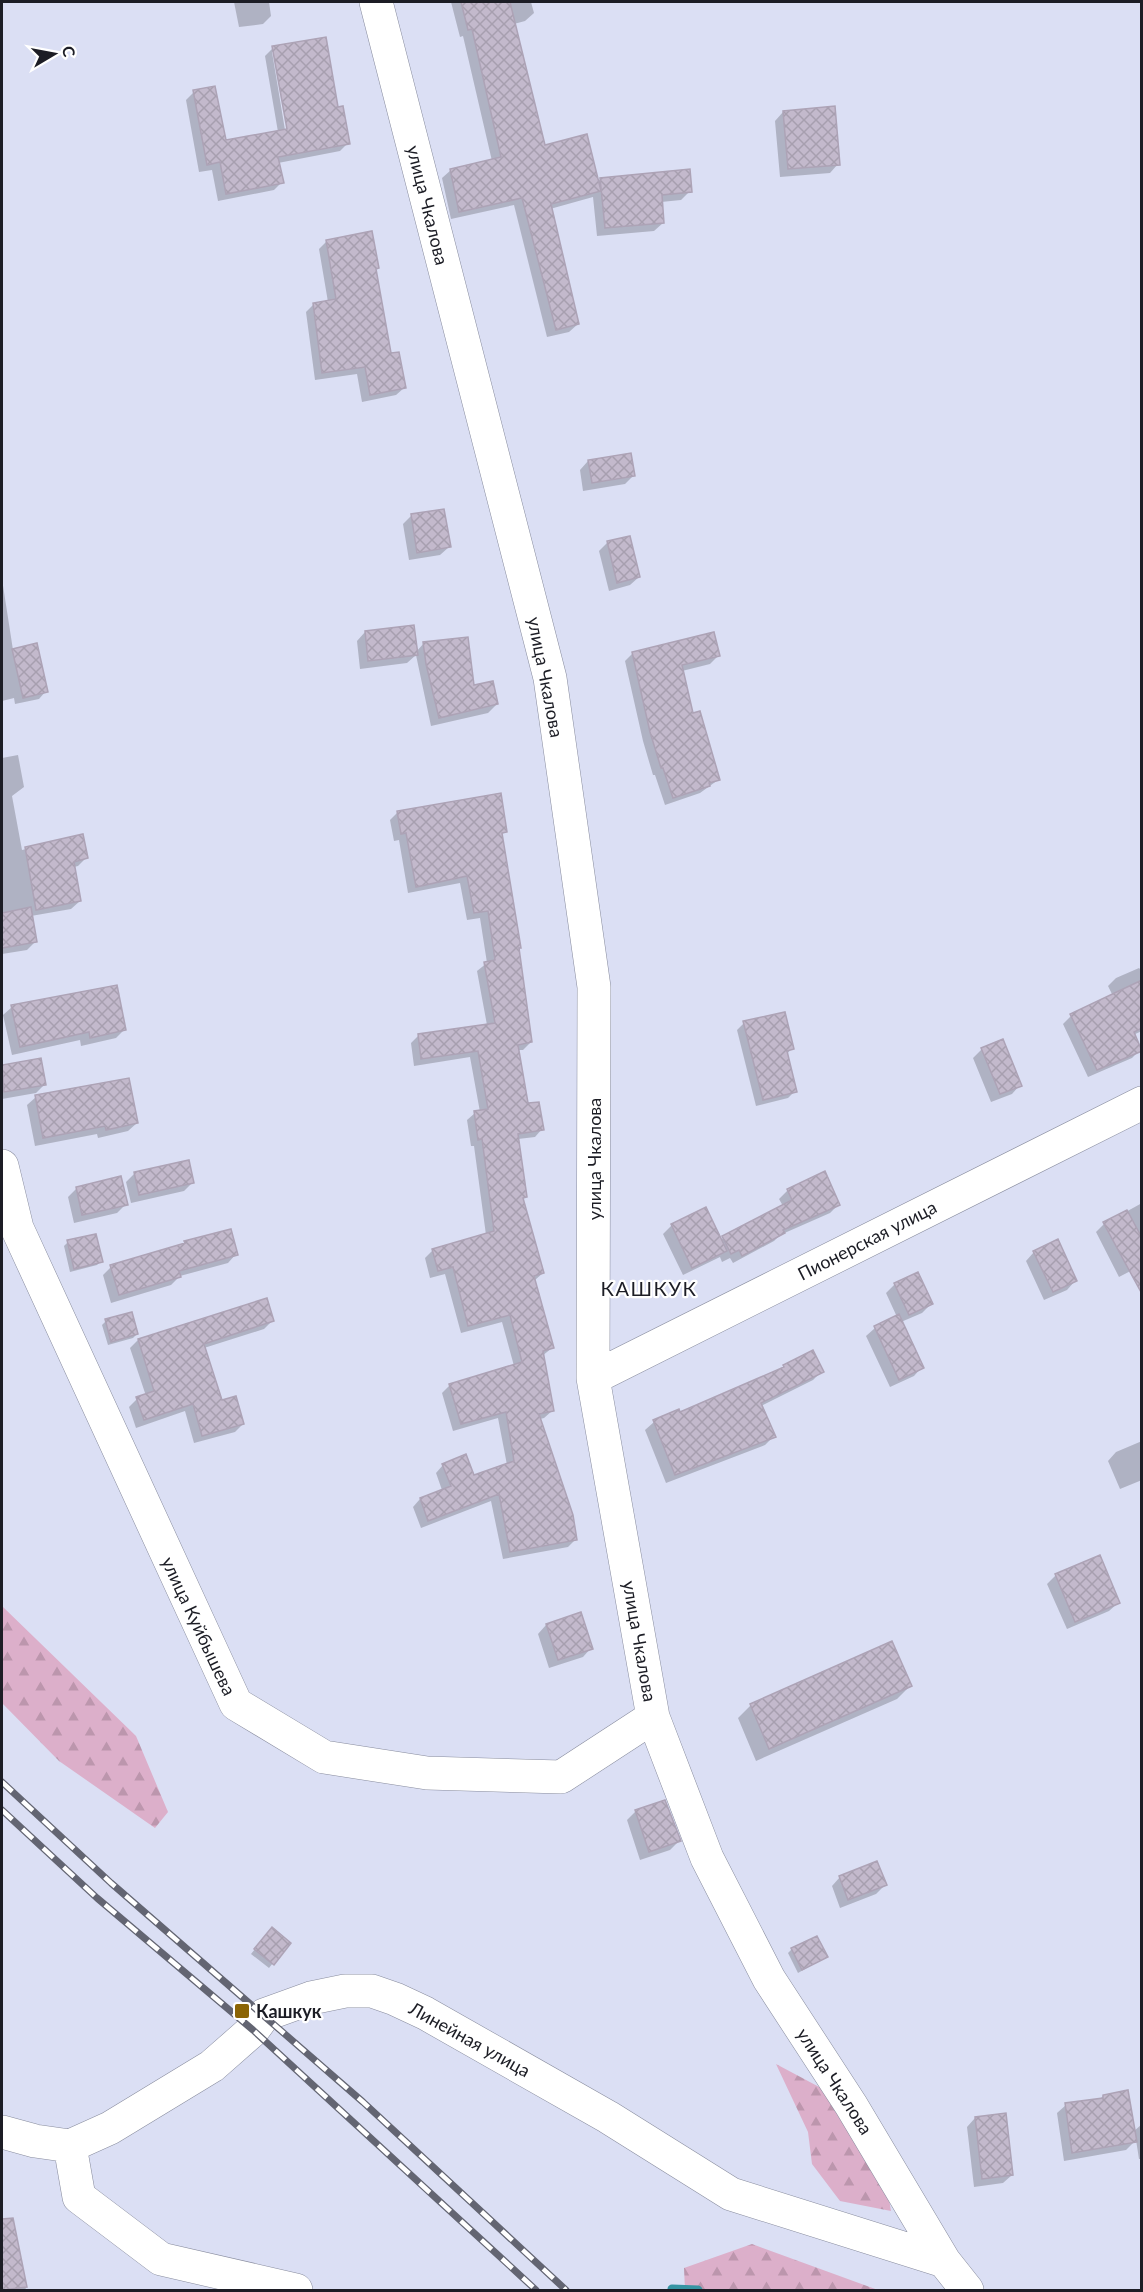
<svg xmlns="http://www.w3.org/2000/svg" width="1143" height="2292" viewBox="0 0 1143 2292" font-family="Lato,sans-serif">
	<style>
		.forest { fill: url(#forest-firs) }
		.shadow { fill: #0003; fill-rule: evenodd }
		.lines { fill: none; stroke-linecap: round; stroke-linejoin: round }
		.stream { stroke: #3694a3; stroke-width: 9 }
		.building { fill: url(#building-cross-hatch); stroke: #ada3b6; stroke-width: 1.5 }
		.minor-casing { stroke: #888c9e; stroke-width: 34 }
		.minor { stroke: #fff; stroke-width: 33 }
		.rail-casing { stroke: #636572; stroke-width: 7 }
		.rail { stroke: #fff; stroke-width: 4.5; stroke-dasharray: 14; stroke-linecap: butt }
		.poi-dot { fill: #8b6405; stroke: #fff; stroke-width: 2 }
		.labels { text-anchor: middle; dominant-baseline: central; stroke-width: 4.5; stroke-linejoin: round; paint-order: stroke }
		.street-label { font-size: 18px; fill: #1c1d25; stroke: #fff }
		.poi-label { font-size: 18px; font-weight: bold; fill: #1c1d25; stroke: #fff; text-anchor: start }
		.neighbourhood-label { font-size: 20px; letter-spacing: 1.5px; fill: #1c1d25; stroke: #fff }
	</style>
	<defs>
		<pattern id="forest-firs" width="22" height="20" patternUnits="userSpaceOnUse" patternTransform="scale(1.5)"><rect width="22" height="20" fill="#dcafca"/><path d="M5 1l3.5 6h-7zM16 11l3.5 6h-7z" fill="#bc96ad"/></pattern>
		<pattern id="building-cross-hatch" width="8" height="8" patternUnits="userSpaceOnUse" patternTransform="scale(1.5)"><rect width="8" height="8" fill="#c3b9cc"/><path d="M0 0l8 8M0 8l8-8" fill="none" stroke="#a79faf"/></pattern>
	</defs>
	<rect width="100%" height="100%" fill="#dbdff4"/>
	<!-- forest -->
	<path class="forest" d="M2,1606l134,130 32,76 -13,16 -96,-67 -57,-58z
		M776,2064l47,25 64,98 4,24 -51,-10 -28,-37 -4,-32z
		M752,2244l126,46h-193l-1,-22z"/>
	<!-- shadow -->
	<path class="shadow" d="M234,2h35l2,14 -8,8 -24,3z
		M451,2h80l3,11 -9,8 -11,3 30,123 53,35 4,-3 89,12 -9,9 -20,2 2,21 -9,8 -57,5 -4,-39 -43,12 28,115 -9,8 -22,5 -33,-132 -63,14 -9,-41 9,-8 41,-9 -29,-125 -3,1z
		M273,48l64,60 11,35 -8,8 -62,12 4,19 -8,8 -56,11 -6,-31 -13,2 -13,-72 8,-8 30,50 54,-10 -13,-76zM272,52h3l14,84h-3z
		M783,112l55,52 -8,9 -50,4 -5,-56z
		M327,241l51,27 -3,2 15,85 14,33 -8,7 -34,7 -5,-28 -42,6 -9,-68 8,-8 14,-2 -9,-53z
		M588,461l46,14 -9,9 -42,7 -3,-21z
		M411,516l38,31 -9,8 -31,5 -6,-36z
		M607,543l32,34 -9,8 -21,6 -10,-40z
		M2,579l11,71 33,41 -7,8 -24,5 -1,-6 -12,3z
		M365,632l51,20 8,-9 49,44 24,17 -9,9 -57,13 -15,-71 -9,8 -47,6 -3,-28z
		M633,653l85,3 -8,8 -28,7 10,44 26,65 -18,13 -35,12 -10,-30h-2l-10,-34 -18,-80z
		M18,755l6,32 -12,9 10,54 60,-14 4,22 -8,8 -4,1 6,34 -9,8 -40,7 4,26 -8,8 -25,4v-196z
		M398,812l107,20 -4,3 19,112 -2,2 13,93 -8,8h-5l8,55 16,24 -7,8 -17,2 7,58 -3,3 21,73 -8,7 17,68 -10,8 10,55 -8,7 -4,1 36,120 -8,8 -65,12 -12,-58 -70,27 -8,-21 7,-8 22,-9 -6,-17 7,-8 31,12 33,-12 -9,-47 -45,13 -11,-38 8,-8 64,-19 -12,-44 -41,11 -16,-59 -15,4 -5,-20 8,-8 53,-15 -12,-89h-3l-4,-26 8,-7 5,-1 -10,-55 -56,9 -3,-23 7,-7 69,-11 -10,-54 10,-8 -7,-45 -13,2 -7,-37 -52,10 -9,-53 -5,1 -4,-21z
		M1139,968l3,3v60l-9,4 7,15 -8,8 -44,19 -25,-53 8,-8 42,-20 -5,-10 8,-8z
		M12,1007l112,23 -8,8 -35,8 -1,-6 -68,15 -9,-40z
		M744,1023l48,25 -6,7 9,36 -7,7 -32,8 -19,-76z
		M982,1049l38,36 -8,9 -21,8 -18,-44z
		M40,1060l5,24 -9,9 -34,6v-32z
		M36,1097l101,26 -9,8 -30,7 -1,-4 -62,12 -8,-41z
		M135,1173l58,9 -9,9 -53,12 -5,-21z
		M77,1188l49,16 -9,9 -43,10 -6,-26z
		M788,1190l51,14 -9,9 -50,22 -6,6 -41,22 -3,-5 -8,4 -2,-5 -37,18 -20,-41 9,-9 48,15 63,-34 -4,-7z
		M1142,1203v62l-23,12 -23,-45 8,-8z
		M68,1242l33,19 -4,4 -27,7 -6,-26z
		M185,1243l51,11 -8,9 -48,13 -9,9 -60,18 -8,-28 8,-8 71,-21z
		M1034,1252l41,29 -8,9 -23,10 -18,-39z
		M895,1284l36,20 -9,9 -21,9 21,45 -8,9 -24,11 -24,-51 9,-8 22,-11 -11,-24z
		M266,1300l7,20 -9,9 -60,19 17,53 22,23 -8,8 -41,11 -9,-32 -49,17 -7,-21 8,-8 9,-3 -16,-48 8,-8z
		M106,1321l31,13 -4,4 -25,7 -6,-20z
		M784,1366l38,5 -9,9 -52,26 13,30 -9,9 -99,38 -21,-53 9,-8 24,-11 1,3 99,-43z
		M1142,1441v39l-22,9 -12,-28 8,-9z
		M1056,1575l62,28 -9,8 -42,18 -20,-45z
		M580,1614l11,34 -8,9 -34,11 -11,-34 8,-9z
		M910,1686l-13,13 -141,62 -18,-43 13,-13z
		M664,1802l15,39 -9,9 -30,10 -13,-40 8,-8z
		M840,1877l45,8 -9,9 -36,14 -8,-22z
		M268,1933l21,10 -20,25 -18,-14z
		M792,1949l34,8 -28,16 -10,-20z
		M1103,2096l30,36 9,-8v35h-3l-3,-19 -10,10 -62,11 -7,-48 9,-8 33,-5z
		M975,2118l37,57 -9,8 -29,4 -7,-60z
		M17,2245l9,45h-24v-41z"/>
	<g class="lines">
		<!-- stream -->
		<path class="stream" d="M672,2289l26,1"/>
	</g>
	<!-- building -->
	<path class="building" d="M461,2h49l35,143 42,-11 14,57 -50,13 28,120 -23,6 -34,-132 -63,14 -9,-43 51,-12 -29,-128 -4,1z
		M326,37l12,70 5,-1 7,38 -72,13 6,26 -58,11 -6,-32 -13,3 -14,-75 22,-4 11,54 61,-11 -15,-83z
		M835,106l5,59 -52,4 -5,-58z
		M690,169l2,23 -30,3 2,28 -59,5 -5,-50z
		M372,231l7,37 -3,1 15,84 8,-1 7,36 -36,7 -5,-28 -43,6 -9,-70 23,-4 -10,-59z
		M631,453l4,23 -43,7 -4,-23z
		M444,509l7,38 -34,6 -6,-39z
		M630,536l10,41 -23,6 -10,-42z
		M414,625l4,30 -50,6 -3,-30z
		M714,632l6,24 -38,9 11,48 7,-2 20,69 -11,3 1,3 -37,12 -10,-30h-2l-11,-36 -18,-80z
		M468,637l6,48 19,-4 5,23 -59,14 -13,-54 -3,-22z
		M37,643l11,49 -25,6 -11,-49z
		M501,793l6,39 -5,1 19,115h-2l13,94 -14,3 10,58 11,-1 5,28 -26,4 9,63 -4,1 21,75 -10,3 20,72 -11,3 11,60 -15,3 34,101 4,25 -67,12 -11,-58 -71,27 -8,-23 31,-12 -9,-22 24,-10 8,21 40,-14 -8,-49 -45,12 -12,-40 73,-22 -12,-47 -42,11 -15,-59 -15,4 -6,-22 62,-18 -12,-92 -4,1 -4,-29 14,-2 -10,-58 -57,8 -3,-25 77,-11 -11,-61 11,-2 -7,-49 -14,2 -7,-37 -51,11 -10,-54 -5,1 -4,-23z
		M83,834l5,24 -14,4 7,39 -45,9 -11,-63z
		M31,907l6,35 -35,6v-35z
		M1142,980v48l-8,4 8,19 -45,19 -27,-56z
		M117,985l9,45 -36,8 -1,-6 -69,15 -9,-42z
		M785,1012l9,37 -7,2 10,41 -34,8 -20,-79z
		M1003,1039l19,47 -22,8 -19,-46z
		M41,1058l5,27 -42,7 -2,-27z
		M129,1078l9,45 -32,7 -1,-4 -62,12 -8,-43z
		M189,1160l5,23 -55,12 -5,-23z
		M825,1171l15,34 -57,25 2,3 -43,23 -3,-6 -8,4 -9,-18 70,-36 -5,-11z
		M121,1176l7,29 -46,10 -6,-28z
		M706,1207l21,44 -35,17 -21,-44z
		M1127,1210l15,28v56l-39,-72z
		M231,1229l7,26 -59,16 2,6 -62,18 -9,-30 75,-22 -1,-2z
		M96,1234l7,28 -29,7 -7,-29z
		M1058,1239l19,42 -24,11 -20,-41z
		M918,1272l15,32 -24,11 -15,-32z
		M267,1298l7,23 -70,23 18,56 14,-4 8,28 -42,12 -9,-32 -49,16 -8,-23 18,-6 -16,-52z
		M132,1312l6,22 -27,8 -6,-23z
		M899,1314l25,54 -25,12 -25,-54z
		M813,1350l11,22 -63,31 15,34 -101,38 -22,-55 26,-11 1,3 104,-45 -1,-2z
		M1100,1555l20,48 -45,19 -20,-48z
		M581,1612l12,37 -35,11 -12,-36z
		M892,1641l20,45 -143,63 -19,-45z
		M665,1800l16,41 -32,11 -14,-42z
		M877,1861l10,24 -39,15 -9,-24z
		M272,1927l19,16 -17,22 -20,-16z
		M817,1936l11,21 -26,13 -11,-22z
		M1128,2090l9,52 -65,11 -7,-50 38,-5v-3z
		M1006,2113l7,62 -31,4 -7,-62z
		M13,2218l14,69 -25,3v-71z"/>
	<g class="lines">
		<defs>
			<path id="minor" d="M376,2l174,676 44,309 -1,391 60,339 54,141 62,121 82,126 93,156 23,29
				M2,1166l15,62 219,476 88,53 103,16 134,4 92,-60
				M593,1378l549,-275
				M2,2132l33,9 35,5 40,-18 102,-62 41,-36 11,-15 47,-17 34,-7h27l23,8 30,14 183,104 123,77 213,67
				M70,2146l9,51 82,62 135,31"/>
		</defs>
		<!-- minor casing -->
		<use href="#minor" class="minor-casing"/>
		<!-- minor -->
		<use href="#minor" class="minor"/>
		<defs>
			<path id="rail" d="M2,1782l109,101 252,219 203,188
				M2,1810l95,88 156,132 283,260"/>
		</defs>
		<!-- rail casing -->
		<use href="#rail" class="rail-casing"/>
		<!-- rail -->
		<use href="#rail" class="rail"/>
	</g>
	<!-- markers -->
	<rect class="poi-dot" x="234" y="2003" width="16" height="16" rx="3"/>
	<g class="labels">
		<!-- street labels -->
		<g class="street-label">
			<text transform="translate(428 205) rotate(76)">улица Чкалова</text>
			<text transform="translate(546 677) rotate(79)">улица Чкалова</text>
			<text transform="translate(594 1159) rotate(-90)">улица Чкалова</text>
			<text transform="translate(867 1240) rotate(-27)">Пионерская улица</text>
			<text transform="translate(199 1626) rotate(65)">улица Куйбышева</text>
			<text transform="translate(640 1641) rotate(80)">улица Чкалова</text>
			<text transform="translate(470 2039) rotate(29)">Линейная улица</text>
			<text transform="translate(835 2081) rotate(57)">улица Чкалова</text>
		</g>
		<!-- poi labels -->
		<g class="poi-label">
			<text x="256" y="2011">Кашкук</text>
		</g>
		<!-- neighbourhood labels -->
		<g class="neighbourhood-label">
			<text x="649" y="1288">КАШКУК</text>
		</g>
	</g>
	<!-- border -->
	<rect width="1143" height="2292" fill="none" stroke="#1c1d25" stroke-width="6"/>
	<!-- north arrow -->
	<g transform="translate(54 54) rotate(80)" stroke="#ffffff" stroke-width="4.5" paint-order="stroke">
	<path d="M0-4.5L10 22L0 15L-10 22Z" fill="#1c1d25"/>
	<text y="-9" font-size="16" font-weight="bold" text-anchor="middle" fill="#1c1d25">С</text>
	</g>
</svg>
